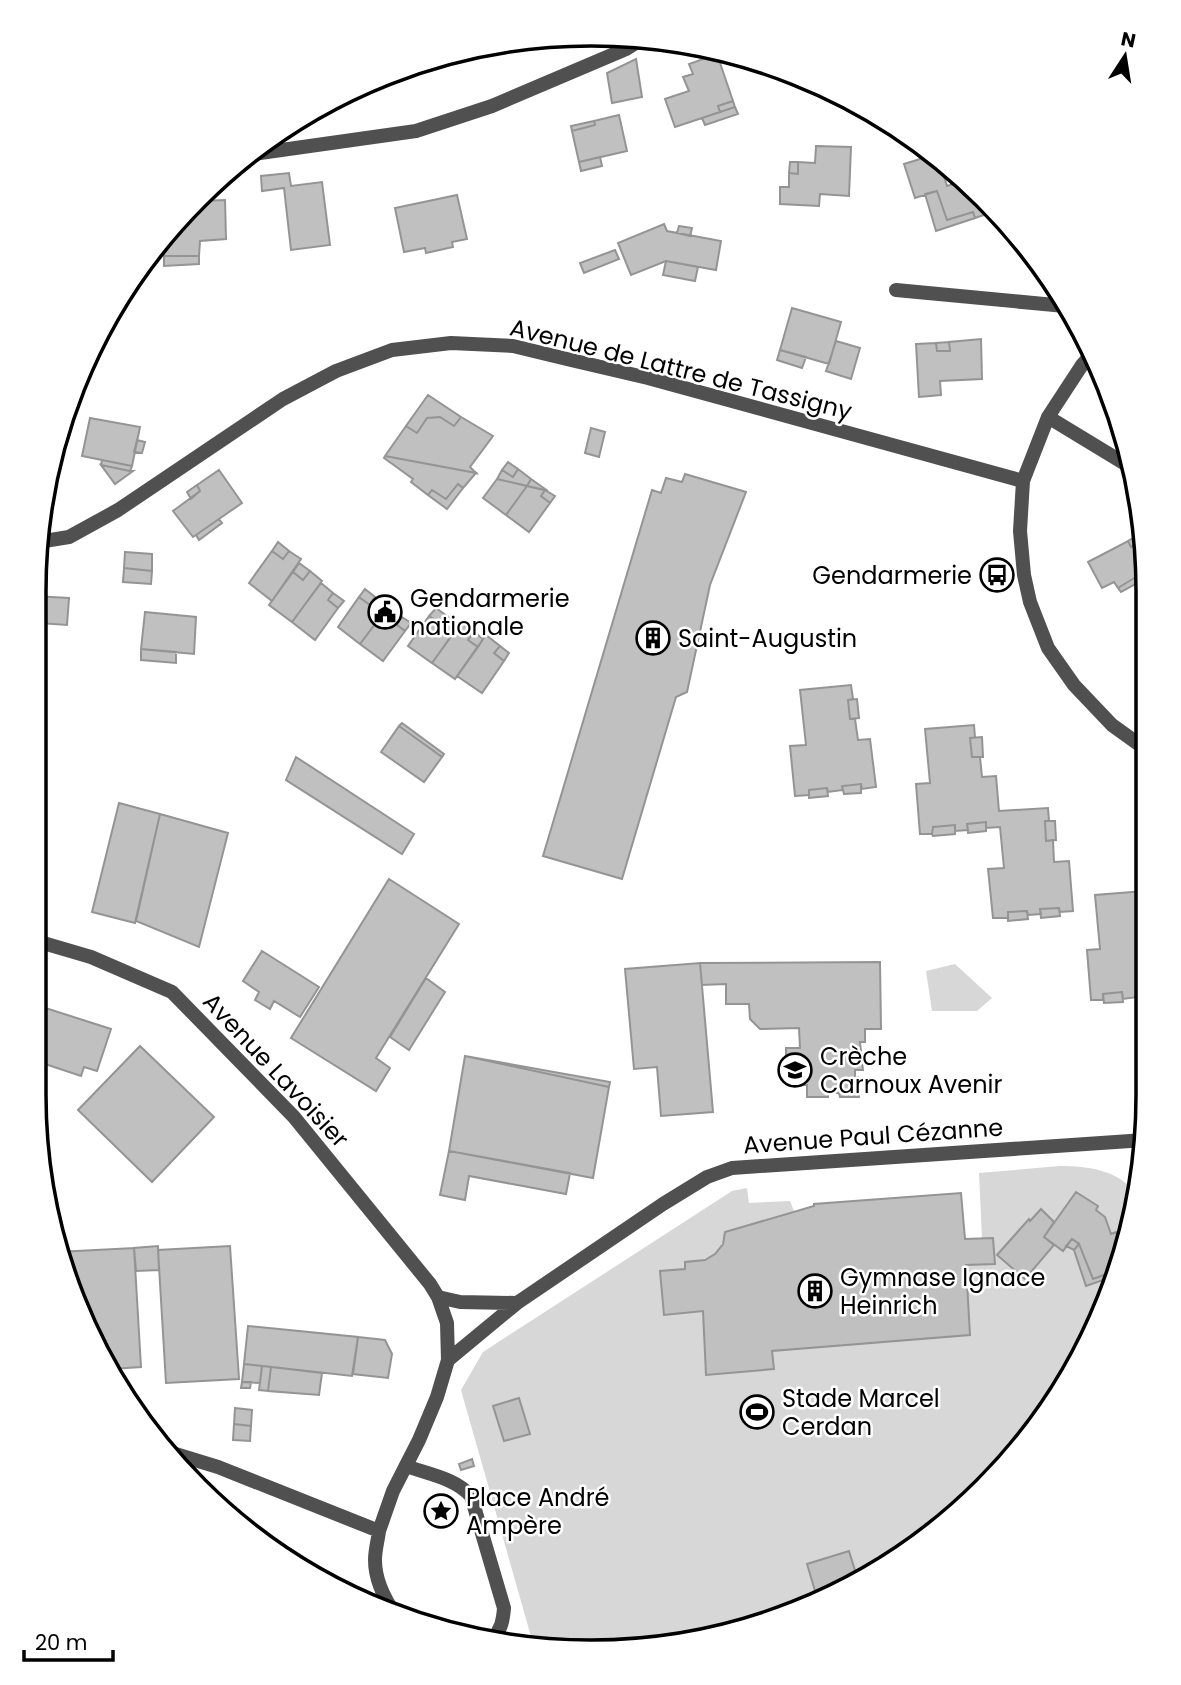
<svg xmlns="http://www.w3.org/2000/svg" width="1181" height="1685" viewBox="0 0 1181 1685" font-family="Poppins,sans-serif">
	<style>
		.green { fill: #d7d7d7 }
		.building { fill: #c0c0c0; stroke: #949494; stroke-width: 2 }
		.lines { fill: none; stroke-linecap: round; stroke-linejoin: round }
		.lane { stroke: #505050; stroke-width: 14 }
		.street { stroke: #505050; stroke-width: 14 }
		.labels { text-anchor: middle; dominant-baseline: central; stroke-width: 5; stroke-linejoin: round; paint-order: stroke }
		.street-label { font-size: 24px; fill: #000; stroke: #fff }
		.poi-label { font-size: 24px; fill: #000; stroke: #fff; text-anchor: start }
		.rim { fill: none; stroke: #000; stroke-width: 3.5 }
	</style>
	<rect width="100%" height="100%" fill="#fff"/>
	<!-- green -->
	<path class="green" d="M955,964l37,34 -15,13h-45l-6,-40z
		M1060,1166c29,0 57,4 76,27l-7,45 -39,103 -57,92 -75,80 -121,81 -138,47 -165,6 -73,-257 22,-38 249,-161 15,-3 2,15 41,-2 4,10 -69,21c-5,26 -16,27 -40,30v7l-24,2 3,44 39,-4 4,64 67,-6 -2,-18 198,-16 -4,-70 29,-2 -2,-25h-11l-3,-65z"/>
	<!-- building -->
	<path class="building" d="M717,54l16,47 -15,5 2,6 -45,15 -10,-28 24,-8 -6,-14 10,-3 -4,-10z
		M636,59l6,38 -30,6 -5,-30z
		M733,101l2,6 -15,5 -2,-6z
		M735,107l3,7 -33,11 -3,-7z
		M619,115l8,36 -48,11 -7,-31 23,-6 -1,-4z
		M594,121l1,4 -23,6 -1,-5z
		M816,146l35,1 -2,49 -29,-2 -1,12 -39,-2v-17h9v-14l9,1v-12l17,1z
		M936,154l10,9 2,9 -5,1 4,13 16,-5 -1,-2 25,23 3,11 -15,5 -2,-6 -26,8 -10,-29 -22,7 -11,-34z
		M600,157l2,9 -21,5 -2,-9z
		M790,162h8v12l-9,-1z
		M289,173l2,13 31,-4 8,63 -39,5 -7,-62 -22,3 -1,-15z
		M937,191l10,29 26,-8 2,6 -39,13 -11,-37z
		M457,195l10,44 -15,3 1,5 -27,6 -1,-5 -21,4 -9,-44z
		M225,200l1,39 -26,2 -1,15h-35v-13l28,-34h5v-5l2,-3z
		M664,224l3,7 54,10 -5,29 -50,-9 -35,14 -13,-32z
		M679,226l13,2 -2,8 -13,-3z
		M615,250l4,9 -35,14 -4,-10z
		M164,256h35v8l-35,2z
		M666,261l32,6 -3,14 -32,-6z
		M792,308l49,14 -12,42 -49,-14z
		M981,339l1,40 -42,2 1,14 -22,2 -3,-53 20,-1 1,8h13l-1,-9z
		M836,341l24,7 -9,31 -25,-8z
		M949,342l1,9h-13l-1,-8z
		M780,350l26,7 -4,11 -25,-8z
		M428,395l33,22 -7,9 -14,-9 -13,1 -10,15 -11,-7z
		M440,417l14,9 7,-9 32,19 -23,31 6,6 -91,-17 21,-30 11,7 10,-15z
		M90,418l50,9 -8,39 -50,-10z
		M591,428l14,4 -6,25 -14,-4z
		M137,440l8,2 -3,11 -8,-1z
		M385,456l91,17 -13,15 -5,-4 -12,15 -14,-9 -4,5 -17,-13 2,-3 -29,-21z
		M102,460l30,6 -2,5 -29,-6z
		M508,462l10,7 -5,8 -11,-7z
		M101,465l29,6h3l-18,13z
		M518,469l13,10 -4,7 -30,-7 5,-9 11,7z
		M219,470l23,33 -49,34 -20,-26 27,-20 -3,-6z
		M685,474l61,18 -36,93 -23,107 -11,5 -54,182 -79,-23 109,-366 9,3 5,-15 16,4z
		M497,479l30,7 -21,29 -23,-17z
		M531,479l17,12 -21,-5z
		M458,484l5,4 -16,21 -19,-14 4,-5 14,9z
		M197,485l3,6 -9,8 -4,-7z
		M527,486l18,4 -4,6 9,7 -21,29 -23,-17z
		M545,490l10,6 -5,7 -9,-7z
		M219,519l3,4 -23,17 -3,-5z
		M1135,537l4,6 -8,4 -3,-6z
		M1128,541l3,6 12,-6v37l-2,-4 -23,14 -4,-6 -12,6 -14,-26z
		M278,542l11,9 -6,8 -11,-8z
		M272,551l11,8 6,-8 12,8 -29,42 -23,-18z
		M125,552l27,2v17l-28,-3z
		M36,562h5l-1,14h-5z
		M299,563l11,8 -7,9 -10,-8z
		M124,568l28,3 -1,13 -28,-2z
		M310,571l12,10 -30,41 -23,-17 24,-33 10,8z
		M1141,574l2,6 -22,12 -3,-4z
		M321,583l12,10 -5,7 10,8 -23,32 -23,-18z
		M365,589l10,8 -5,8 -11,-8z
		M333,593l11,8 -6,7 -10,-8z
		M33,596l36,2 -2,27 -28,-2v7h-6z
		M359,597l11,8 5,-8 13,10 -28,37 -22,-17z
		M388,607l14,10 -6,7 9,7 -22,30 -23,-17z
		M436,608l11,8 -6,8 -12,-8z
		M145,612l51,5 -2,37 -53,-5z
		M429,616l12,8 6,-8 12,9 -27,38 -24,-17z
		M402,617l9,6 -6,8 -9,-7z
		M461,623l13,9 -6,8 10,7 -23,32 -23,-16z
		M474,632l9,7 -5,8 -10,-7z
		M486,635l14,11 -6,7 10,8 -22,32 -25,-17z
		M500,646l9,7 -5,8 -10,-8z
		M141,649l35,3v11l-35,-3z
		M851,685l2,14 -5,1 2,19h5l3,21 12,-1 6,48 -14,2 -1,-5 -19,2 1,4 -15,2 -1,-4 -18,2v5l-14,1 -5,-50 16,-1 -6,-55z
		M857,699l2,19 -9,1 -2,-19z
		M402,723l42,31 -2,3 -43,-31z
		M974,725l1,13h-5l2,19h8l2,20 14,-1 3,35 49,-3 1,13h-4l1,20 7,-1 1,22 15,-1 4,50 -13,1 -1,-4 -19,1 1,5 -13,1 -1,-4 -19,1v6h-15l-5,-49 16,-1 -4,-41 -14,1v-6l-19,2 1,6 -13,1v-6l-22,2 -1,7h-12l-4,-50 14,-1 -5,-54z
		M399,726l43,31 -18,25 -43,-30z
		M982,737l1,20h-11l-2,-19z
		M296,757l118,77 -12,20 -116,-74z
		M861,784v9l-17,1 -2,-8z
		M827,788l1,8 -19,2v-8z
		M119,803l41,11 -25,109 -43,-11z
		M160,814l68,19 -29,114 -63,-26z
		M1045,821h10l1,19 -10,1z
		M986,822v9l-18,2 -1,-9z
		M955,825v9l-22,2 -1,-2 1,-7z
		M389,879l70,45 -83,134 14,10 -14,23 -85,-53z
		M1144,891l1,13 -5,1 2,19h3l1,67 -9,1 1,5 -15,2 -1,-7 -19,2v6h-12l-4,-50 13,-1 -5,-54z
		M1145,904v20h-3l-2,-19z
		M1059,908l1,8 -19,2 -1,-9z
		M1027,911l1,8 -20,2v-9z
		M262,951l57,36 -19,30 -26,-16 -4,8 -15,-9 4,-8 -16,-11z
		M880,962l1,67h-16v13h-5l3,28h-8v8l3,-1 1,20h-19l-1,-4h-11v4h-21v-12h-19v-16l4,-1v-6l-6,1v-15h14l-1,-20 -39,1 -10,-10 -1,-15h-23v-20l-24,1 -2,-22z
		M700,963l13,149 -52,4 -4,-49 -23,2 -9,-100z
		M426,978l19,14 -36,58 -19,-13z
		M1146,991v9l-8,1 -1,-9z
		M1122,992l1,10 -19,1 -1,-9z
		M33,1004l78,25 -14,42 -13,-4 -3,9 -48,-16z
		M140,1046l74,71 -62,65 -74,-72z
		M465,1056l145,26 -1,5z
		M465,1056l144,31 -16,91 -144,-27z
		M449,1151l121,22 -4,21 -97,-18 -4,24 -25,-5z
		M1076,1192l22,14 -2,4 9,7 6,17 5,-2 7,21 -6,17 -24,9 -14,-35 -7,-5 -9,12 -19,-14z
		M961,1193l4,46 28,-1 2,26 -29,1 4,70 -198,16 2,18 -68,6 -3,-64 -39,4 -4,-44 25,-2v-7l20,-2 10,-6 8,-10 2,-12 89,-26v-2z
		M1041,1209l13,13 -10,15 10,8 -29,34 -28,-24 32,-36 1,2z
		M52,1235h11l1,17h-6z
		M1072,1239l7,5 -5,6 -8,-4z
		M1079,1244l14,35 14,-5 2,4 -23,8 -12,-36z
		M158,1246l1,24 -23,1 -2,-23z
		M230,1246l9,133 -73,4 -8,-133z
		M134,1248l7,119 -30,2 -53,-117z
		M248,1326l110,11 -6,39 -108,-12z
		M358,1337l27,3 7,14 -4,24 -35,-4z
		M244,1364l18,2 -2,17 -18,-1z
		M262,1366l9,1 -3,24 -9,-1z
		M271,1367l51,6 -3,22 -51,-4z
		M242,1382h9l-1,6h-9z
		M519,1398l11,36 -26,7 -11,-35z
		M235,1408l17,2 -1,16 -17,-2z
		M234,1424l17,2 -1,15 -17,-1z
		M472,1459l2,7 -13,4 -2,-6z
		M849,1551l9,29 -21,14 -19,7 -11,-37z"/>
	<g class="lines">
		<!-- lane -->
		<path class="lane" d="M406,1466c22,8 49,12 65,30l33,112c-1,13 -3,22 -12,32"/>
		<!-- street -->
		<path class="street" d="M246,155l170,-24 76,-25 134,-57 19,-12
			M896,290l169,16
			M1093,353l-11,12 -34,52 -25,64 -3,50 4,44 6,27 18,46 26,37 38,40 32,23
			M1048,417l79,48
			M38,542l31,-5 49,-27 165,-111 53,-28 56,-21 59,-7 62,3 58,14 77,18 375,103
			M33,940l58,17 81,35 122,125 136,167 8,13 9,26 1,37 -11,37 -18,43 -26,51 -14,40
			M438,1297l22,5 57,1 146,-99 44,-27 25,-9 413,-28
			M448,1360l69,-57
			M169,1452l49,15 161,64c-1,9 -4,19 -4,29 0,20 9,38 20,54"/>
	</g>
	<!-- icons -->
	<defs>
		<symbol id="bus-ring" viewBox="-11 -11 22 22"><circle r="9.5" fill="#fff" stroke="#000" stroke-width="1.5"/><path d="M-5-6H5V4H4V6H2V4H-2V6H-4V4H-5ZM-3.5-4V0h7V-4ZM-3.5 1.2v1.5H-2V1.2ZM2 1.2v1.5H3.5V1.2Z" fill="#000"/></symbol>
		<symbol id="civic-ring" viewBox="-11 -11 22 22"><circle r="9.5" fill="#fff" stroke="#000" stroke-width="1.5"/><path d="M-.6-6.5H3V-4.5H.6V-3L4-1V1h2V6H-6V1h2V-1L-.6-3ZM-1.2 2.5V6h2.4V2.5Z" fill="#000"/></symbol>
		<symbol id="building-ring" viewBox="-11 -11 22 22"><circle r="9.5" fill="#fff" stroke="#000" stroke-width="1.5"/><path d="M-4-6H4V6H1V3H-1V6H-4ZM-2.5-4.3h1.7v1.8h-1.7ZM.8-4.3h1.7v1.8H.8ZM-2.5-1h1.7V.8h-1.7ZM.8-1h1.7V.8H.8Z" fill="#000"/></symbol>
		<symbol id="school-ring" viewBox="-11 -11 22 22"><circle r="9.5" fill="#fff" stroke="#000" stroke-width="1.5"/><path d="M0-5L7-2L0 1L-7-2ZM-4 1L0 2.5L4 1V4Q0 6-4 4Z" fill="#000"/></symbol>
		<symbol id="stadium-ring" viewBox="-11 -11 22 22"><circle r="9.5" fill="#fff" stroke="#000" stroke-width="1.5"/><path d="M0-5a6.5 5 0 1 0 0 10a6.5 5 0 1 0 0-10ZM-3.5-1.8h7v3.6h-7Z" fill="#000"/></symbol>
		<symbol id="sight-ring" viewBox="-11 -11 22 22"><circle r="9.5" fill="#fff" stroke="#000" stroke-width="1.5"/><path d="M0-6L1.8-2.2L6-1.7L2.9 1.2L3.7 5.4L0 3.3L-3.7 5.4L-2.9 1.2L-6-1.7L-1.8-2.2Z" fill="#000"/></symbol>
	</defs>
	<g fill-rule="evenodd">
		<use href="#bus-ring" x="978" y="556" width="38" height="38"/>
		<use href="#civic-ring" x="366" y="593" width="38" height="38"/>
		<use href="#building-ring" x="634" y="619" width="38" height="38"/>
		<use href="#school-ring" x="776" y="1051" width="38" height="38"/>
		<use href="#building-ring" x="796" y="1272" width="38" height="38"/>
		<use href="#stadium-ring" x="738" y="1393" width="38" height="38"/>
		<use href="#sight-ring" x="422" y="1492" width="38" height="38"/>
	</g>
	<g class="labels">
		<!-- street labels -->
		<g class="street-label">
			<text transform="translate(681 369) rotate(14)">Avenue de Lattre de Tassigny</text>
			<text transform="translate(276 1070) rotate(47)">Avenue Lavoisier</text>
			<text transform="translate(873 1136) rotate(-4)">Avenue Paul Cézanne</text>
		</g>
		<!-- poi labels -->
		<g class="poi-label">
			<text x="972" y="575" text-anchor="end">Gendarmerie</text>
			<text x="410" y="598">Gendarmerie<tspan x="410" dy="28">nationale</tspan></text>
			<text x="678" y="638">Saint-Augustin</text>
			<text x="820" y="1056">Crèche<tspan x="820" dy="28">Carnoux Avenir</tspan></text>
			<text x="840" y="1277">Gymnase Ignace<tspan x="840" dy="28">Heinrich</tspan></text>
			<text x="782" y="1398">Stade Marcel<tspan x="782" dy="28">Cerdan</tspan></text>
			<text x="466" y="1497">Place André<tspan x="466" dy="28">Ampère</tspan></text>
		</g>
	</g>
	<!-- crop -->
	<path d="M0 0H1181V1685H0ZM591 46H591A545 545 0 0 1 1136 591V1095A545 545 0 0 1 591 1640H591A545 545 0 0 1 46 1095V591A545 545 0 0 1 591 46Z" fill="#fff" fill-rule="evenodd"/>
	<path class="rim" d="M591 46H591A545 545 0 0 1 1136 591V1095A545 545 0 0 1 591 1640H591A545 545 0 0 1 46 1095V591A545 545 0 0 1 591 46Z"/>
	<!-- north arrow -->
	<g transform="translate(1125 56) rotate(12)" stroke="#ffffff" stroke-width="5" paint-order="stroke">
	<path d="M0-5L12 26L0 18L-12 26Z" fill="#000000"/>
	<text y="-10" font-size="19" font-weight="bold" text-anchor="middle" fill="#000000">N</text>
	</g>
	<!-- scale -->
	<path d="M24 1650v10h89v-10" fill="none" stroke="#000000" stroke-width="3.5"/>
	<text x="35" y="1650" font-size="21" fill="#000000" stroke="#ffffff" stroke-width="5" paint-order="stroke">20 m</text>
</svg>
